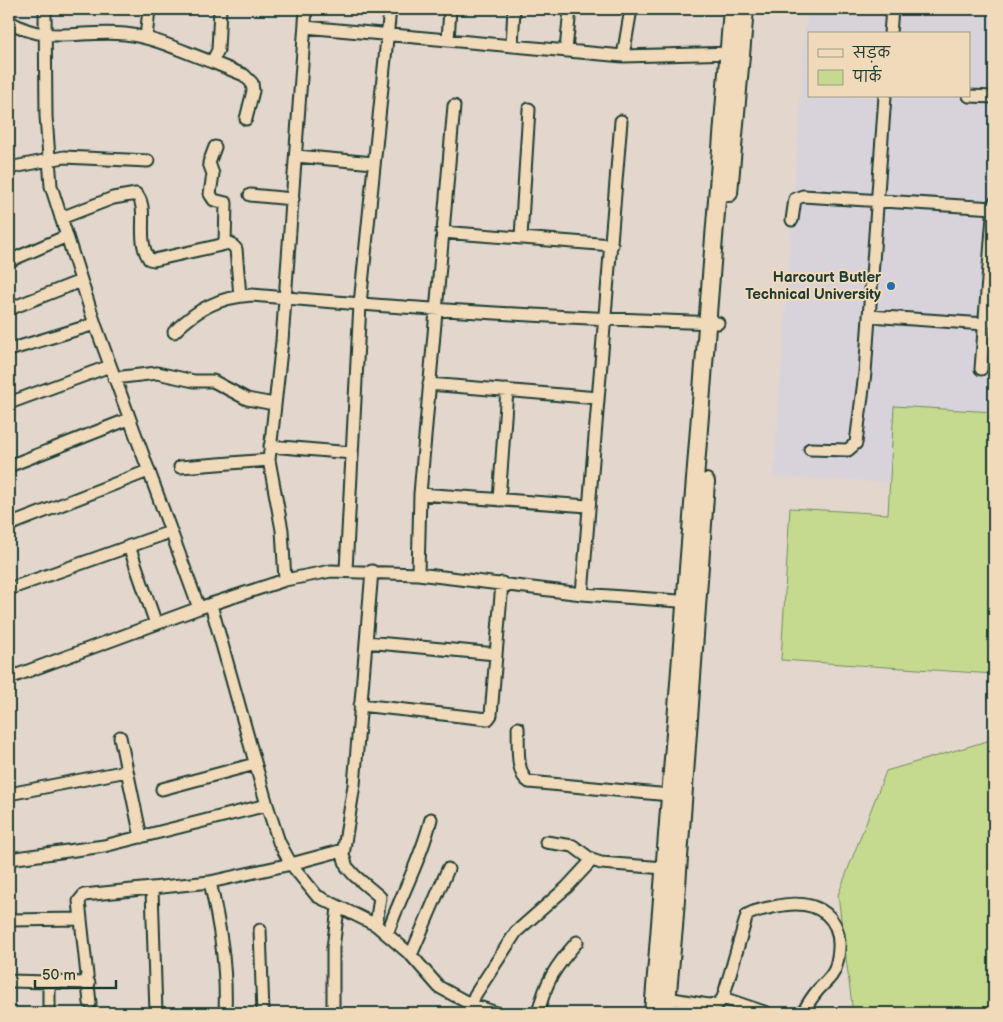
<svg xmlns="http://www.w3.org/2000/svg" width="1003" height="1022" viewBox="0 0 1003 1022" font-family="'Balsamiq Sans','Playpen Sans Deva',sans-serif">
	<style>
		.built { fill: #d8d3db; fill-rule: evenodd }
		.green { fill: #c6da8f; stroke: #728c62 }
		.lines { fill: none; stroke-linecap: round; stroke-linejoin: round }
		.street-casing { stroke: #1f3d34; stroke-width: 15 }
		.secondary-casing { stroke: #1f3d34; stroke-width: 20 }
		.street { stroke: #f0dab9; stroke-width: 11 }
		.secondary { stroke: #f0dab9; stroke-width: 16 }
		.poi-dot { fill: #1f6fb2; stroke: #f0dab9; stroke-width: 2 }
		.labels { text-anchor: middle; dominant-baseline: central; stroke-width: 4; stroke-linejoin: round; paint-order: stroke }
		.poi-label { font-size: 15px; font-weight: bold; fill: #1f3d34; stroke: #f0dab9; text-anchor: end }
	</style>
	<rect width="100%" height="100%" fill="#e2d6cd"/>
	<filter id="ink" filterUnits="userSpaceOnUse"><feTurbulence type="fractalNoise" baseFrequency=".02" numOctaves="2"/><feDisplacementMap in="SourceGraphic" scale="10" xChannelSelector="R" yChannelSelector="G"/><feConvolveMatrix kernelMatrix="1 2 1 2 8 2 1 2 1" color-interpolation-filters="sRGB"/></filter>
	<g filter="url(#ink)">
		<!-- built -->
		<path class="built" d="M807,9h187v484l-126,-12 -94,-4zM809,34h160v62h-160z"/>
		<!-- green -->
		<path class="green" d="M894,406l100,6v262l-213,-14 9,-152 98,6z
			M994,739v274h-141l-15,-118 48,-124z"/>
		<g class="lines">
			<defs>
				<path id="street" d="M45,9l1,107 5,70 44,138 104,284
					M9,21c38,25 73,8 116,13 29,3 59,18 87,28l6,-12 2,-41
					M305,27l318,29 111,-3
					M890,34l2,-25
					M146,38l3,-29
					M448,40l2,-31
					M512,45l2,-36
					M566,50l4,-41
					M623,56l8,-47
					M212,62l32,13 8,8 1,8 -7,28
					M969,96l25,1
					M215,147l-6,16 4,11 -3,20 4,6 12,3 -1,40
					M296,156l78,7
					M9,168l55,-11 84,4
					M250,195l43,4
					M61,218l52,-20 23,-4c14,13 -1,44 13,65l5,1 76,-17 6,6 4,47
					M792,220l3,-21 8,-3 191,12
					M442,232l170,13
					M521,237l8,-128
					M9,261l58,-25
					M9,309l72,-28
					M869,316l116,8
					M174,332c23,-23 45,-35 78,-37 155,14 310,23 466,28
					M9,350l86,-26
					M981,369l13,-166
					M114,378l43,-5 37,8h19l34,18 27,5
					M429,384l169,14
					M9,403l101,-37
					M270,446l82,7
					M810,449l38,1 8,-7 9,-70 20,-277
					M9,466l120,-47
					M180,467l89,-7
					M420,494l168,12
					M499,500l8,-110
					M9,525l139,-54
					M129,546l27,78
					M346,570l14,-266 30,-295
					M372,571l-18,214 -11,70 4,12 8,9 25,21 -4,28
					M418,574l2,-80 34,-388
					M285,580l-3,-50 -13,-70 13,-119 24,-332
					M9,589l161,-57
					M582,594l39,-473
					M211,605l56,200 12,37 12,22 26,32 59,29 35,30 28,32 31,17 27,9
					M366,642l130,12
					M9,678l190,-70 86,-28 46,-9 87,3 164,20 110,8
					M360,705l128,14 3,-4 11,-132
					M518,728c1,15 -3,46 11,54l141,13
					M120,737l21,100
					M162,789l93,-25
					M9,794l118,-23
					M546,842l27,4 19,14 9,3 63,5
					M9,859l95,-13 163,-41
					M210,882c10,44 17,86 15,131
					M152,889l4,124
					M9,920l71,-1
					M260,930l3,83
					M387,934c14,-39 34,-75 44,-115
					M411,955l37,-86
					M9,981l80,2
					M661,997l47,8 10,-1 5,-6 24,-83c8,-5 17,-6 26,-8 45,-11 76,10 63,59 -2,10 -12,17 -18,24 -6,7 -11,15 -15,23
					M723,998l44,15
					M90,1003l-11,-102 5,-6 126,-13 81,-18 52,-14
					M49,1013v-32
					M333,1013v-65l5,-40
					M468,1013l7,-18 41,-63 51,-45 25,-27
					M538,1013c8,-32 17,-46 39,-71"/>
				<path id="secondary" d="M729,193l16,-184
					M653,1013l79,-1004
					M666,1013l8,-86 32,-445"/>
			</defs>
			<!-- street casing -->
			<use href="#street" class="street-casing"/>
			<!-- secondary casing -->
			<use href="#secondary" class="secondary-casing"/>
			<!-- street -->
			<use href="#street" class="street"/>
			<!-- secondary -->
			<use href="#secondary" class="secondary"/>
		</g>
	</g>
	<!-- markers -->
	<circle class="poi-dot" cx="891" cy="286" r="5"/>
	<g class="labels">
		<!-- poi labels -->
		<g class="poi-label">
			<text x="881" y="277">Harcourt Butler<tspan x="881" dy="17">Technical University</tspan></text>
		</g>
	</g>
	<!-- margin -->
	<rect width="1003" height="1022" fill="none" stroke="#f0dab9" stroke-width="30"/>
	<rect x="15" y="15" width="973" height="992" fill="none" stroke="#1f3d34" stroke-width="2" filter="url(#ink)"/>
	<!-- legend -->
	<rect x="808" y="32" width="162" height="65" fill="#f0dab9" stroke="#9c9b84"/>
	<rect x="818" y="49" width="25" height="8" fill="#f0dab9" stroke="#9c9b84"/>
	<text x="853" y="58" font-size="15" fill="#1f3d34">सड़क</text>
	<rect x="818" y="70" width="25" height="15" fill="#c6da8f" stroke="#9c9b84"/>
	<text x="853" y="82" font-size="15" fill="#1f3d34">पार्क</text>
	<!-- scale -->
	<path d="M35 980v8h81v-8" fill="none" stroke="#1f3d34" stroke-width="2.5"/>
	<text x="42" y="980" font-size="15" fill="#1f3d34" stroke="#f0dab9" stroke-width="4" paint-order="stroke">50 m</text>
</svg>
